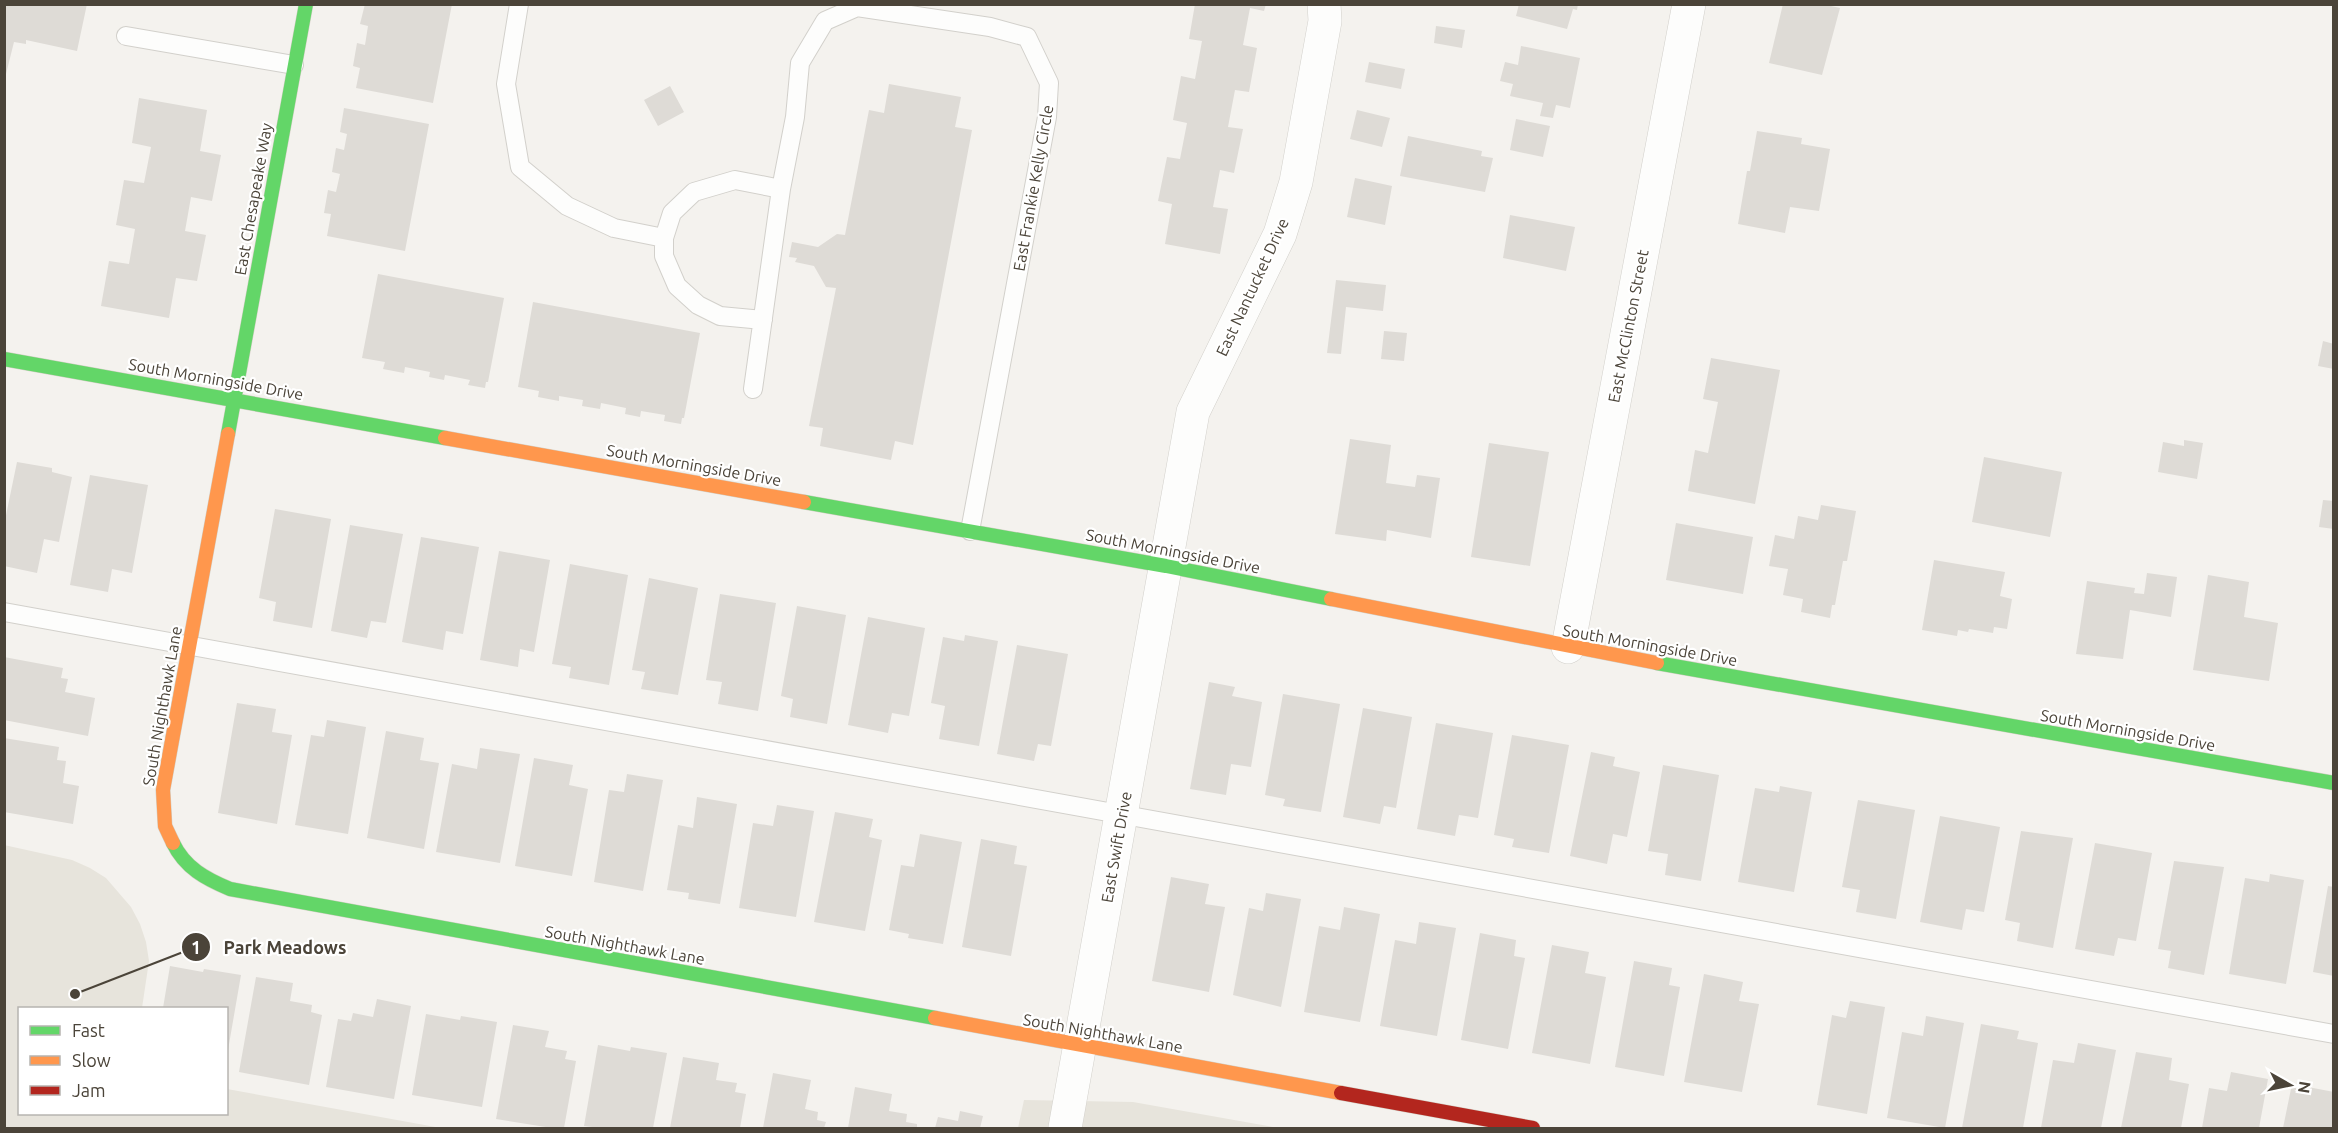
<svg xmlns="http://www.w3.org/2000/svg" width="2338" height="1133" viewBox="0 0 2338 1133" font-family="Ubuntu,sans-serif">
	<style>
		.residential { fill: #e7e4dc }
		.building { fill: #dedbd6 }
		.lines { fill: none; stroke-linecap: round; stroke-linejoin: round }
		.lane-casing { stroke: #d2d0cb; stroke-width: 20 }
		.street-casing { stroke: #d2d0cb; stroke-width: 34 }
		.fast-casing { stroke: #d3cfc5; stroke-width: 15 }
		.slow-casing { stroke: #d3cfc5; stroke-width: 15 }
		.jam-casing { stroke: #d3cfc5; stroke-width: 15 }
		.lane { stroke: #fdfdfc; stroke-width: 18 }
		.street { stroke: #fdfdfc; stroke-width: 33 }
		.fast { stroke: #63d668; stroke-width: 14 }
		.slow { stroke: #ff974d; stroke-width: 14 }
		.jam { stroke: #b3261e; stroke-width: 14 }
		.labels { text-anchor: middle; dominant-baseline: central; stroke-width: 4.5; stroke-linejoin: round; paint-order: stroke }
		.street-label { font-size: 16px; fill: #4b4439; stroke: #fff }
		.leader { fill: none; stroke: #4b4439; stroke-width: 2 }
		.callout-dot { fill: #4b4439; stroke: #fff; stroke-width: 2 }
		.mark-label { font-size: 18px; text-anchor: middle; font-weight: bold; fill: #fff }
		.callout-label { font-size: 18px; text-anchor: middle; font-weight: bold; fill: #4b4439; stroke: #fff; stroke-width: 4.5; stroke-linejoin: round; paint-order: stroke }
	</style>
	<rect width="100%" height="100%" fill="#f4f2ee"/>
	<!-- residential -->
	<path class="residential" d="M4,845l68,15 18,8 16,10 25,29 9,17 6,18 3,19 -7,47h-122v106h206l1,-25 214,39h-436z
		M1024,1100l109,2 146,26h-261z"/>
	<!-- building -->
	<path class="building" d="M4,4h83l-10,47 -51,-11v4l-12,-2 -10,40z
		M365,4h87l-19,99 -77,-15 4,-20 -7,-2 4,-23 8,2 3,-19 -8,-2z
		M1195,4h71l-2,7 -14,-3 -7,37 14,3 -8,44 -14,-2 -7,37 15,2 -9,44 -14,-3 -7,37 15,2 -8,45 -55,-10 7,-40 -14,-3 9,-44 13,2 7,-36 -14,-3 8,-44 14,3 7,-38 -13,-2z
		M1519,4h59l-1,6 -4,-1 -6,20 -51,-13z
		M1783,4h49l-1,2 9,2 -18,67 -53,-12z
		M1436,26l29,4 -3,18 -28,-5z
		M1521,46l59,12 -10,50 -14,-3 -3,13 -13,-2 3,-13 -33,-7 3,-12 -13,-3 5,-19 13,3z
		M1369,62l36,7 -4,20 -36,-7z
		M889,84l72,13 -6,30 17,3 -59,315 -18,-4 -4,19 -71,-14 3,-18 -14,-2 27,-138 -10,-1 -12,-21 -19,-4 2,-4 -8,-1 3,-15 26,5 19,-13 8,1 24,-125 15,3z
		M670,86l14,26 -26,14 -14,-26z
		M139,98l68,12 -7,41 21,4 -9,46 -21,-4 -6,34 21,4 -9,46 -21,-3 -7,40 -68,-12 8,-45 20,3 6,-35 -19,-4 8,-45 20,3 7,-36 -19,-4z
		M344,108l85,16 -24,127 -78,-15 4,-22 -7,-1 4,-23 8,2 4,-18 -8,-2 4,-24 8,2 3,-16 -7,-2z
		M1357,110l33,8 -8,29 -32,-8z
		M1516,119l34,7 -7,31 -33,-7z
		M1757,131l45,7 -1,6 29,5 -11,62 -29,-4 -5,26 -47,-9 9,-53h3z
		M1408,136l74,15 -1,5 12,2 -8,34 -85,-16z
		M1355,178l37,8 -7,39 -38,-8z
		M1510,215l65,12 -9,44 -63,-13z
		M378,274l126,24 -16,84h-2l-1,6 -17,-3 2,-5 -25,-5 -1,5 -15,-3 1,-5 -25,-5 -1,6 -21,-4 2,-7 -23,-4z
		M1336,280l50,5 -3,26 -37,-4 -5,47 -14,-1z
		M533,302l167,31 -16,85h-2l-1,6 -17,-3 1,-6 -24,-4 -1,6 -15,-3 1,-6 -25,-5 -1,6 -18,-3 1,-6 -24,-4v5l-21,-4 1,-6 -21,-4z
		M1384,331l23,2 -3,28 -23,-2z
		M2323,341l11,3v25l-16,-3z
		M1711,358l69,12 -25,134 -67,-13 7,-41 13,3 10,-51 -15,-3z
		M1350,439l41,6 -5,38 29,4 2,-12 23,3 -9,60 -44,-8 -1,11 -51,-7z
		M2184,440l19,3 -6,36 -39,-7 5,-30 21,4z
		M1489,443l60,9 -19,114 -59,-9z
		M1984,457l78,15 -12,65 -78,-15z
		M17,462l35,6v4l20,5 -13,65 -15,-3 -7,34 -33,-7v-41z
		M90,475l58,10 -16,88 -20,-4 -4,23 -38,-7z
		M2323,500l11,1v28l-15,-2z
		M1821,505l35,6 -9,50h-4l-8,44h-3l-2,13 -29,-6 2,-13 -20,-4 5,-26 -19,-3 6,-31 19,4 4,-23 20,4z
		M275,509l56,10 -19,109 -39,-7 3,-19 -17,-4z
		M1676,523l77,14 -10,57 -77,-14z
		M350,525l53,9 -17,89 -15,-2 -4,17 -36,-7z
		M421,537l58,10 -16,87 -17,-3 -3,19 -41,-8z
		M499,551l51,9 -16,92 -14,-3 -2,18 -38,-7z
		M1934,560l71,12 -5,24 12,3 -5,30 -13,-2 -1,6 -24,-4 -1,3 -10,-2 -1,6 -35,-6z
		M570,564l58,11 -19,110 -40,-7 2,-11 -19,-3z
		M2147,573l30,4 -6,40 -41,-7 -7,49 -47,-5 11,-73 48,7 -1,5 10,1z
		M2208,575l41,7 -5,35 34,6 -9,58 -76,-11z
		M649,578l49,10 -20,107 -37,-6 4,-17 -13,-2z
		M720,594l56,9 -18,108 -40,-7 4,-22 -16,-2z
		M797,606l49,9 -19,109 -37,-7 3,-18 -12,-3z
		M868,617l57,11 -16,88 -17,-3 -4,20 -40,-8z
		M965,635l33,6 -19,105 -40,-7 6,-33 -14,-3 12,-66 21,4z
		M1017,645l51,9 -17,92 -13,-2 -4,17 -37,-7z
		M4,657l59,11 -2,10 7,1 -3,13 30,6 -7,38 -84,-16z
		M1209,682l26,5 -3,9 30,6 -11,65 -20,-3 -5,31 -36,-6z
		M1283,694l57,10 -19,108 -38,-6 2,-7 -20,-4z
		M237,703l39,6 -4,23 20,3 -15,89 -59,-11z
		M1363,708l49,9 -16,91 -12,-2 -4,18 -37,-7z
		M327,720l39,7 -18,107 -53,-9 16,-90 13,2z
		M1436,723l57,10 -15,85 -19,-3 -4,21 -38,-7z
		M386,731l38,7 -4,22 19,3 -15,86 -57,-11z
		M1512,735l57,10 -20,108 -37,-6 2,-8 -20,-4z
		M4,738l55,9 -2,13 9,1 -3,22 16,3 -6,38 -69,-12z
		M480,748l40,6 -20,109 -64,-11 16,-88 25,5z
		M1591,752l24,5 -2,9 27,6 -13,65 -14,-3 -6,30 -37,-8z
		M534,758l39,7 -4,20 19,4 -16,87 -57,-10z
		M1663,765l56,10 -18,106 -36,-6 3,-21 -20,-3z
		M627,774l36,6 -20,111 -49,-9 15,-92 15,2z
		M1780,786l32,6 -18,100 -56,-10 17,-94 24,4z
		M697,797l40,7 -17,100 -32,-5 1,-6 -22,-3 11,-65 15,3z
		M1858,800l57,10 -19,109 -40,-7 4,-22 -18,-3z
		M777,805l37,6 -18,106 -57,-9 14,-85 20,3z
		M835,812l38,7 -4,18 13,3 -17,91 -51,-9z
		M1940,816l60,11 -16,85 -18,-3 -4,21 -42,-8z
		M2021,831l52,7 -20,110 -36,-7 3,-18 -15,-3z
		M920,834l42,8 -19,102 -35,-6 1,-4 -20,-4 12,-65 13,2z
		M981,839l36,7 -3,18 13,2 -16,90 -49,-9z
		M2095,843l57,10 -16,88 -18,-3 -4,18 -39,-7z
		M2174,861l50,6 -20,108 -36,-7 3,-17 -13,-2z
		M2270,874l34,6 -18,104 -57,-10 16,-96 24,4z
		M1171,877l38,7 -4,20 20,3 -16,85 -57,-11z
		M2328,886l6,1v89l-21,-4z
		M1266,893l35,6 -20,108 -48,-12 16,-87 14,3z
		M1344,907l36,7 -20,108 -56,-10 15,-86 21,4z
		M1419,922l37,6 -19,108 -57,-10 15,-86 21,4z
		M1480,933l36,7 -2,16 11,2 -17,91 -47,-9z
		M1552,945l37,7 -4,21 21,4 -16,87 -58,-11z
		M1634,961l38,7 -3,17 11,2 -16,89 -49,-9z
		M170,966l33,6 1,-3 37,6 -13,75 -2,-42h-63z
		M1704,974l39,8 -4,19 20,3 -17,88 -58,-10z
		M256,977l37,6 -3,18 22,4 -1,7 11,3 -13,70 -70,-13z
		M377,999l34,7 -17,93 -68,-12 12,-68 13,2 2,-8 20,4z
		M1850,1001l35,6 -18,107 -50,-9 15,-90 14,3z
		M426,1014l34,6 1,-4 36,6 -15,85 -70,-12z
		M1926,1016l38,7 -19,105 -58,-10 15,-86 21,4z
		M1981,1024l38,7 -2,8 21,4 -15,85h-61z
		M513,1025l36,6 -4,16 22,4 -2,8 11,2 -12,67h-12l-56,-9z
		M2078,1043l38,7 -15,78h-60l12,-68 21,3z
		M598,1045l32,6 1,-4 36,6 -14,75h-53l-16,-2z
		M2136,1052l36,6 -3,22 20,4 -8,44h-60z
		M683,1057l36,6 -3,17 21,3 -2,9 11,2 -6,34h-70z
		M2231,1072l37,7 -9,49h-57l7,-40 18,3z
		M773,1073l38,7 -6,29 13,3 -1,8 9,2 -2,6h-61z
		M2292,1084l42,8v36h-51z
		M855,1087l37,7 -3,17 18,3 -1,8 11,2v4h-69z
		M960,1111l23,5 -3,12h-45l3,-11 20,4z"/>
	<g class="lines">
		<defs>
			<path id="lane" d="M519,4l-13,80 14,83 47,39 47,22 50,10v18l13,30 21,19 22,11 43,4
				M126,36l168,29
				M664,238l8,-25 22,-21 41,-12 46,9
				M753,389l28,-200 14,-72 5,-54 25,-42 32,-14 133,20 37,10 22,46 -2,34 -77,414
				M4,612l2330,422"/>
			<path id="street" d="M1568,647l121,-643
				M1065,1128l128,-716 87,-178 16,-52 29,-161 -1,-17"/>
			<path id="fast" d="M4,359l441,79
				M228,434l78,-430
				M804,502l362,64 165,33
				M1657,663l677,120
				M173,843c12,25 33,36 57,46l705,129"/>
			<path id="slow" d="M445,438l359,64
				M1331,599l326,64
				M173,843l-8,-17 -2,-36 65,-356
				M935,1018l406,75"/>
			<path id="jam" d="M1341,1093l192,35"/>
		</defs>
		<!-- lane casing -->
		<use href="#lane" class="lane-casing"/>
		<!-- street casing -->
		<use href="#street" class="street-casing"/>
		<!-- fast casing -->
		<use href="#fast" class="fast-casing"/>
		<!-- slow casing -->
		<use href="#slow" class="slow-casing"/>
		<!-- jam casing -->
		<use href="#jam" class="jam-casing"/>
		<!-- lane -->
		<use href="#lane" class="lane"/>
		<!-- street -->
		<use href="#street" class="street"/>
		<!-- fast -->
		<use href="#fast" class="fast"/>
		<!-- slow -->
		<use href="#slow" class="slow"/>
		<!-- jam -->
		<use href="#jam" class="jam"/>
	</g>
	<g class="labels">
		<!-- street labels -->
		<g class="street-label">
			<text transform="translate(1033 188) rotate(-80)">East Frankie Kelly Circle</text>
			<text transform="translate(253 199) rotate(-80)">East Chesapeake Way</text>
			<text transform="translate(1252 287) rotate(-65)">East Nantucket Drive</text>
			<text transform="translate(1628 326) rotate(-79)">East McClinton Street</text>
			<text transform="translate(216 379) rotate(10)">South Morningside Drive</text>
			<text transform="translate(694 465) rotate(10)">South Morningside Drive</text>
			<text transform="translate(1173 551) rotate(11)">South Morningside Drive</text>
			<text transform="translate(1650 645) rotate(10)">South Morningside Drive</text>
			<text transform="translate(162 706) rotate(-80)">South Nighthawk Lane</text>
			<text transform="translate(2128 730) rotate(10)">South Morningside Drive</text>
			<text transform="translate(1116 847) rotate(-80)">East Swift Drive</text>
			<text transform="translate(625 945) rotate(10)">South Nighthawk Lane</text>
			<text transform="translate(1103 1033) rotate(10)">South Nighthawk Lane</text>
		</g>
	</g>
	<!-- callouts -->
	<path class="leader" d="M75 994L196 947"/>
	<g class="callout-dot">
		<circle cx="75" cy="994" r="6"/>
		<circle cx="196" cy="947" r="15"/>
	</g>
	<g class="mark-label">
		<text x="196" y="954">1</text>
	</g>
	<g class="callout-label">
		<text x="285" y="954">Park Meadows</text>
	</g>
	<!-- border -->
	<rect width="2338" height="1133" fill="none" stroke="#4b4439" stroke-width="12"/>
	<!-- legend -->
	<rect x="18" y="1007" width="210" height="108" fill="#ffffff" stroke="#b7b4b0" stroke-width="1.5"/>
	<rect x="30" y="1026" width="30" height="9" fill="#63d668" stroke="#b7b4b0" stroke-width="1.5"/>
	<text x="72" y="1037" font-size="18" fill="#4b4439">Fast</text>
	<rect x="30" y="1056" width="30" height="9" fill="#ff974d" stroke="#b7b4b0" stroke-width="1.5"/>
	<text x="72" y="1067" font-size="18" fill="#4b4439">Slow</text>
	<rect x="30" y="1086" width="30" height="9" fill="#b3261e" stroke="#b7b4b0" stroke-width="1.5"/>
	<text x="72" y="1097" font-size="18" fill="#4b4439">Jam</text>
	<!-- north arrow -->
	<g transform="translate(2290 1085) rotate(99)" stroke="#ffffff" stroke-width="4.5" paint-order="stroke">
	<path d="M0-4.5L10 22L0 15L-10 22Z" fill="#4b4439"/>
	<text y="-9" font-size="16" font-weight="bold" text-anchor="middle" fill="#4b4439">N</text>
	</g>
</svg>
